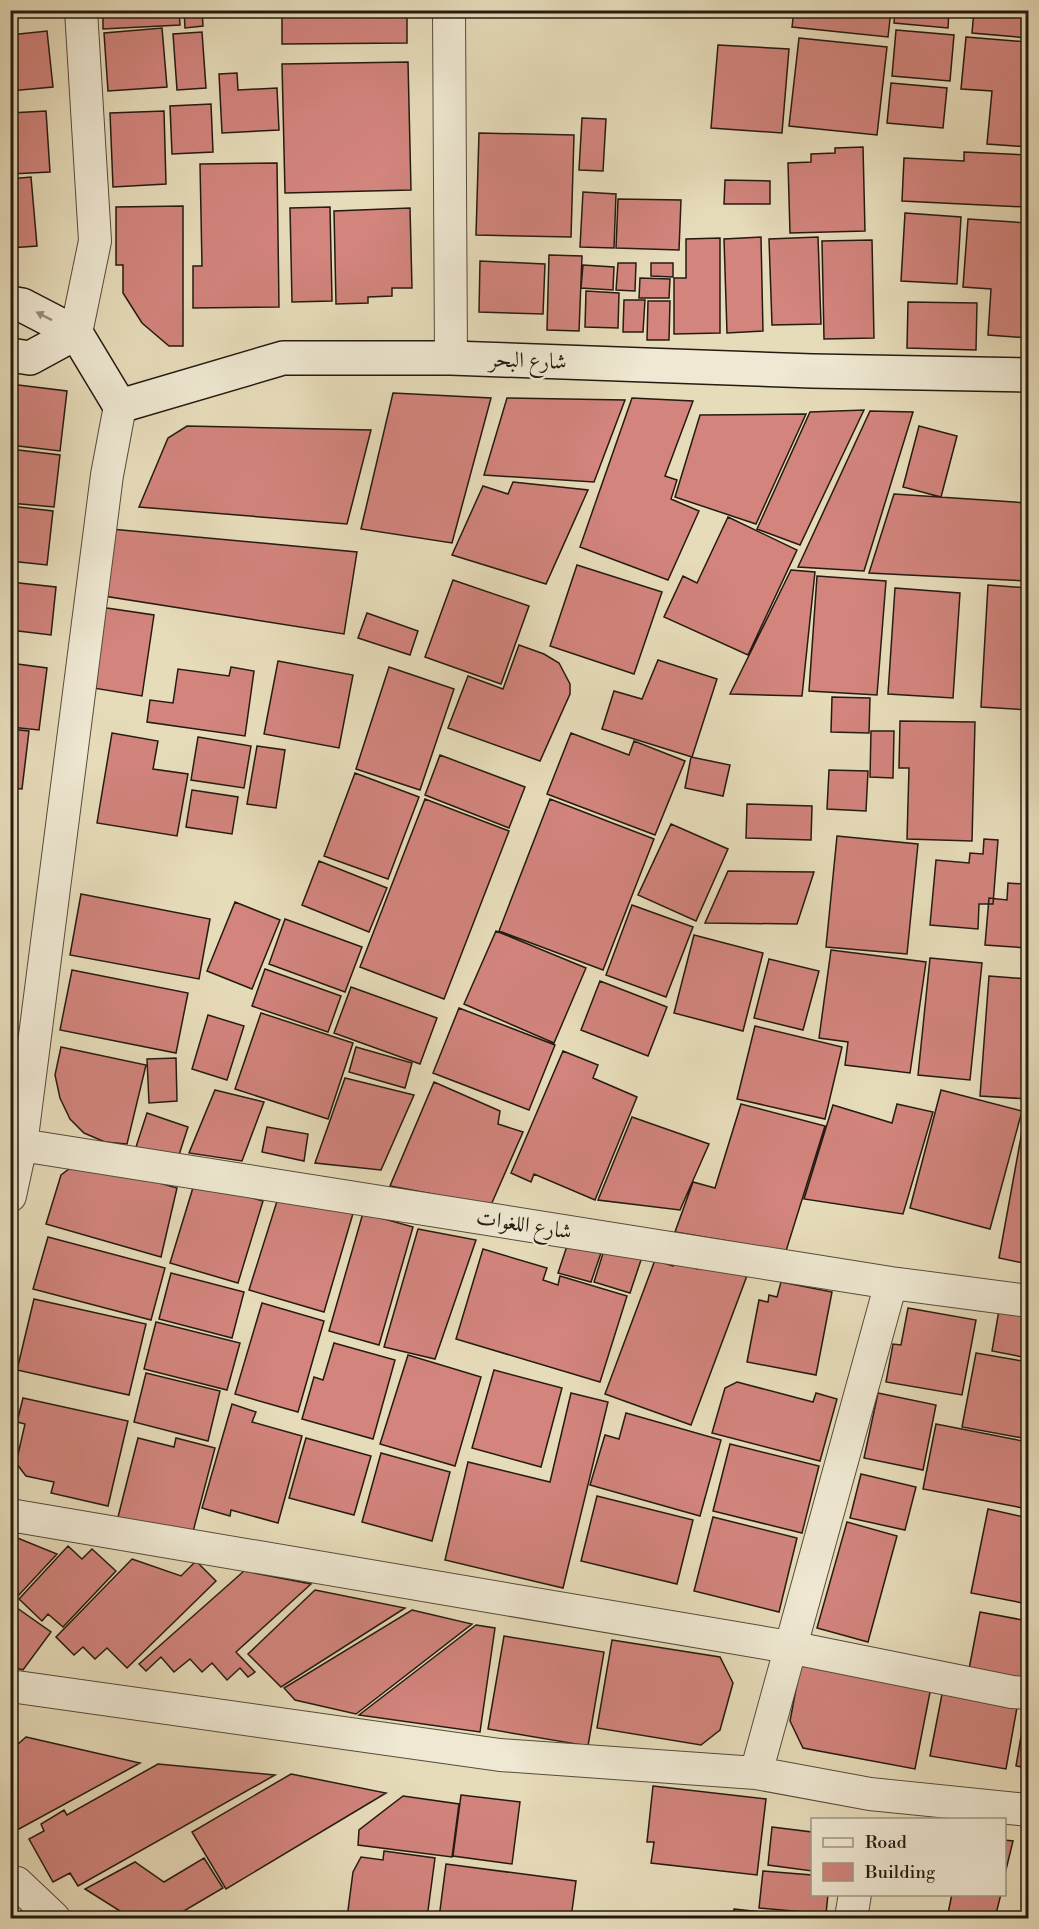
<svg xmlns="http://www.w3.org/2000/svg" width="1039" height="1929" viewBox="0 0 1039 1929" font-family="'Libre Bodoni',Amiri,serif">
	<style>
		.building { fill: #d2847d; stroke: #251b11; stroke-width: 1.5 }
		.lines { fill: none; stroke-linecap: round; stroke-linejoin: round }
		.minor-casing { stroke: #564b3b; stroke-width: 34 }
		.secondary-casing { stroke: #251b11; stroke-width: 36 }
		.minor { stroke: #efe8d2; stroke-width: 32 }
		.secondary { stroke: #efe8d2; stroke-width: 33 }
		.oneway { fill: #948c7b }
		.labels { text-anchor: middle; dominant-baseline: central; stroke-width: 4.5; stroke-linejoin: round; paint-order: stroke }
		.street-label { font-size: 22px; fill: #251b11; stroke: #efe8d2 }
	</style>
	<rect width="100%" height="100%" fill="#e7dcba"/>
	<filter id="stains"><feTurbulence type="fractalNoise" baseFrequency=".00333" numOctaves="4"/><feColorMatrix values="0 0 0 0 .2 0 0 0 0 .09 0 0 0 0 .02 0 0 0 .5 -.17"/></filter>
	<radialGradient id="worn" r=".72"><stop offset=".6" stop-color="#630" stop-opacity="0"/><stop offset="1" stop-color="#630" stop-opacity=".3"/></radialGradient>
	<!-- building -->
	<path class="building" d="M103,10h76l1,15 -77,4z
		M184,10h18l1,16 -18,2z
		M282,10h125v33l-125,1z
		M794,10h97l-3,27 -96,-10z
		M895,10h54l-1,18 -54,-5z
		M974,10h54v28l-56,-5z
		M162,28l5,59 -59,4 -4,-58z
		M896,30l58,5 -4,46 -58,-5z
		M47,31l6,56 -43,4v-56z
		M202,32l4,56 -29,2 -4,-56z
		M966,37l62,5v105l-41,-3 5,-53 -31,-2z
		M799,38l88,9 -10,88 -88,-9z
		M718,45l71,4 -7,84 -71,-5z
		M408,62l3,128 -126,3 -3,-129z
		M237,73l1,17 39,-2 2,42 -57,3 -3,-59z
		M891,83l56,5 -4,40 -56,-5z
		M211,104l2,48 -41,2 -2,-48z
		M46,111l4,61 -40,2v-61z
		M164,111l2,73 -53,3 -3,-74z
		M582,118l24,1 -3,52 -24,-1z
		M479,133l95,2 -3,102 -95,-2z
		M863,147l2,84 -75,2 -2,-70 23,-1v-8l24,-1v-5z
		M964,152l62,3 -2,52 -122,-6 2,-43 60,3z
		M277,163l2,144 -86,1v-42h9l-2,-102z
		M31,177l6,69 -27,2v-69z
		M725,180l45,1v23h-46z
		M583,192l33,2 -2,54 -34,-1z
		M618,199l63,1 -2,50 -63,-2z
		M183,206v140h-14l-27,-23 -19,-30v-28h-7v-58z
		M330,207l2,94 -40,1 -2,-94z
		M410,208l2,80h-20v8l-24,1v6l-32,1 -2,-93z
		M905,213l56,4 -4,67 -56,-3z
		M968,219l60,4v115l-40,-3 3,-46 -28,-2z
		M761,237l2,94 -36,2 -3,-94z
		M818,237l3,87 -49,1 -3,-86z
		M720,238v95l-46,1v-56h12v-39z
		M872,240l2,98 -50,1 -2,-98z
		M549,255l33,1 -3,75 -32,-1z
		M480,261l65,3 -2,50 -64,-2z
		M618,263h18l-1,28 -19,-1z
		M651,263h22v14l-22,-1z
		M583,265l31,2 -1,23 -32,-2z
		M640,278l30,1 -1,19h-30z
		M586,291l33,2 -1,35 -33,-1z
		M624,300h21l-2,32h-20z
		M648,301h22l-1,39h-22z
		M908,302l69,1 -1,47 -69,-2z
		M10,384l57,7 -7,60 -50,-6z
		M393,393l98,5 -39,145 -91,-14z
		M507,398l118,2 -31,82 -110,-7z
		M632,398l61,3 -28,75 12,4 -6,19 28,12 -31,69 -88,-33z
		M864,410l-64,135 -43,-16 53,-117z
		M870,411l43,1 -49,159 -66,-4z
		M806,414l-50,110 -81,-27 25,-82z
		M187,426l184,4 -24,94 -208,-17 29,-69z
		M919,426l38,10 -16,61 -38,-10z
		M10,449l50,6 -6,52 -44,-4z
		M513,482l75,8 -42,94 -94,-29 31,-69 25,8z
		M894,494l134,9 -1,78 -158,-8z
		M10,506l43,5 -6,54 -37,-4z
		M728,517l69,33 -49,105 -84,-38 19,-41 14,7z
		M111,529l246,23 -13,82 -240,-38z
		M577,565l85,27 -28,82 -84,-28z
		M791,570l24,2 -13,124 -72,-2z
		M817,576l69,5 -9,114 -68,-4z
		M453,580l76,26 -28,78 -76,-27z
		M10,582l46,5 -5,48 -41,-5z
		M988,585l40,3v122l-47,-3z
		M895,588l65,5 -7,105 -65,-4z
		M100,607l54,8 -12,81 -55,-9z
		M367,613l51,18 -8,24 -52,-17z
		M519,645l25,9 15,9 11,21v10l-30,67 -92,-33 20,-52 35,13z
		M658,660l59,19 -25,78 -90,-28 12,-38 28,8z
		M278,661l75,14 -14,73 -75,-14z
		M10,663l37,5 -8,62 -29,-3z
		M231,667l23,4 -9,65 -98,-14 3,-22 23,3 5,-34 51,7z
		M389,667l65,22 -34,101 -64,-21z
		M832,697l38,1 -1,35 -38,-1z
		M1027,715h1v38h-4z
		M900,721l75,1 -3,119 -65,-2 2,-71h-10z
		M10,729l19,2 -7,58 -12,-1z
		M871,731h23l-1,47 -23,-1z
		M112,733l46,8 -5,28 35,5 -11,62 -80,-13z
		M571,733l58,22 5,-14 51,20 -30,74 -108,-41z
		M198,737l53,9 -7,42 -53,-8z
		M257,746l28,4 -9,58 -29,-4z
		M440,755l85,32 -16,41 -84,-33z
		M691,757l39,8 -7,31 -38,-8z
		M829,770l39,1 -2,40 -39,-2z
		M355,773l64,24 -31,82 -64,-23z
		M192,790l46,7 -6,37 -46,-7z
		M425,799l84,32 -65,168 -84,-32z
		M550,799l104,40 -51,131 -104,-39z
		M10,800h5l-5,32z
		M747,804l65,2 -1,34 -65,-2z
		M671,824l57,25 -32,72 -58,-26z
		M1027,833l1,115 -43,-3 4,-47 18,2 1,-17 15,1z
		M837,836l81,8 -11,110 -81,-7z
		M984,839l14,1 -5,64h-14l-1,25 -48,-4 6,-65 33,3 1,-10 13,1z
		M319,861l68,27 -18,44 -67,-27z
		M728,871l86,1 -17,52 -92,-1z
		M81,894l129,25 -11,60 -129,-24z
		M235,902l45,18 -28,69 -45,-18z
		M632,905l61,22 -27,70 -60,-22z
		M285,919l77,28 -17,45 -76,-28z
		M496,931l90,37 -32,75 -90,-39z
		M694,935l69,18 -20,78 -69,-18z
		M831,950l95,12 -16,111 -65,-8 3,-23 -29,-4z
		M930,958l52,5 -12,117 -52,-5z
		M769,959l50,12 -16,59 -49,-12z
		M265,969l76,27 -13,36 -76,-26z
		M72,970l116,23 -12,60 -116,-23z
		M989,976l39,3v120l-48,-3z
		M600,981l67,26 -19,49 -67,-26z
		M351,987l86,31 -17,46 -86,-31z
		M459,1008l96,37 -26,65 -96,-37z
		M261,1013l92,30 -25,76 -93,-30z
		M208,1015l36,11 -17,54 -35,-11z
		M755,1026l87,21 -17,72 -88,-20z
		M61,1047l85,18 -19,79 -22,-2 -21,-9 -14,-14 -10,-21 -5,-23z
		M356,1047l56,16 -7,25 -56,-16z
		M563,1051l35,14 -5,13 44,19 -42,103 -61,-26 -3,8 -20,-9z
		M176,1058l1,43 -28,2 -2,-44z
		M345,1078l69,17 -33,75 -66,-7z
		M434,1082l66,29 -2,13 25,8 -32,73 -101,-19z
		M215,1090l49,12 -22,59 -53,-8z
		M941,1090l81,21 -32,118 -80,-21z
		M741,1104l84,22 -39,125 -111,-19 18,-50 22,6z
		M897,1104l36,8 -30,102 -99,-15 29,-94 59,18z
		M147,1113l41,14 -11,34 -41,-14z
		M632,1117l77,27 -29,66 -82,-10z
		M1023,1126l5,1v137l-29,-6z
		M267,1127l41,7 -4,27 -42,-9z
		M87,1162l90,26 -16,69 -115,-33 15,-49 12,-9z
		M195,1181l68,20 -25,82 -68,-20z
		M278,1198l76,12 -30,102 -75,-22z
		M363,1213l50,14 -34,118 -50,-14z
		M418,1229l58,11 -41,119 -51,-12z
		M48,1237l117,31 -14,52 -118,-31z
		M568,1243l33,10 -10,29 -33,-9z
		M605,1247l37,10 -12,36 -36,-11z
		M483,1249l64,19 -4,12 15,5 2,-9 67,20 -27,86 -144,-43z
		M655,1260l18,6 2,-6 22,9 3,-7 48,11 -57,152 -86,-31z
		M171,1273l73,19 -12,46 -73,-19z
		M781,1282l51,10 -16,83 -69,-13 12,-62 9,2 1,-7 8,2z
		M34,1299l112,25 -17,71 -112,-25z
		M262,1303l62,18 -26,91 -63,-18z
		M1000,1304l28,5v49l-36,-7z
		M908,1308l68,12 -14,75 -76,-13 7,-38 8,1z
		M156,1322l84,21 -13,47 -83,-21z
		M334,1343l61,17 -22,79 -71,-20 12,-42 9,3z
		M976,1353l52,9v77l-66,-12z
		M408,1355l73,22 -26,89 -75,-22z
		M494,1370l68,18 -21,79 -69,-19z
		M146,1373l74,18 -12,50 -74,-19z
		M737,1382l76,20 3,-9 21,6 -17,62 -108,-28 13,-45z
		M571,1393l37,9 -45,186 -118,-28 23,-98 82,20z
		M878,1393l58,12 -13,65 -59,-12z
		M23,1398l105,23 -20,85 -57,-13 3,-11 -28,-6 -10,-13 9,-39 -8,-2z
		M232,1404l24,8 -4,10 50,14 -24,87 -47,-13 -1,6 -28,-8z
		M626,1413l95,27 -21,76 -110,-31 15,-50 14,4z
		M936,1424l92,18v67l-105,-20z
		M138,1438l36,9 2,-9 39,10 -25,95 -74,-18z
		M306,1438l65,18 -17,59 -65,-17z
		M730,1444l89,22 -17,67 -89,-22z
		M381,1453l69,19 -18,69 -70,-19z
		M861,1474l55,13 -11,43 -55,-12z
		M597,1496l96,24 -16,64 -96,-23z
		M988,1509l40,9v86l-57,-11z
		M713,1517l84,21 -18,74 -85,-21z
		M847,1522l50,14 -29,106 -51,-14z
		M10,1535l47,19 -40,43 -7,-2z
		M68,1546l14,13 10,-10 24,22 -53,56 -15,-13 -6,7 -23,-22z
		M132,1559l49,17 15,-15 20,20 -89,87 -20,-20 -12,11 -12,-12 -9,8 -18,-18z
		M244,1571l67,13 -75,68 19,20 -7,5 -8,-9 -13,12 -15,-17 -10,9 -12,-13 -16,13 -13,-15 -15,14 -7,-7z
		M315,1590l90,18 -124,79 -33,-33z
		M10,1603l41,29 -28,38 -13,-4z
		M412,1610l60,14 -116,90 -61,-14 -11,-12z
		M980,1612l48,9v59l-59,-11z
		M476,1625l19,3 -15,104 -121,-17z
		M504,1636l100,16 -16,94 -100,-17z
		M612,1640l108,17 13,26 -13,47 -19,15 -104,-17z
		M802,1657l130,25 -17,87 -112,-21 -13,-27z
		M943,1689l75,13 -12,67 -76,-13z
		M1027,1701l1,1v66l-12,-2z
		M26,1737l114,26 -121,66 -9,1v-79z
		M158,1764l117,11 -197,111 -8,-13 -17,9 -24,-43 15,-8 -3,-7 23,-14 3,5z
		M291,1774l95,19 -160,96 -34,-57z
		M653,1786l113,13 -9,76 -106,-12 3,-21h-7z
		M461,1795l59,7 -8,62 -59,-8z
		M403,1796l56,8 -7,53 -94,-12 1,-15z
		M772,1827l40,5v39l-44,-6z
		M1004,1840l9,1 -9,37z
		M384,1851l51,7 -8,60h-80l6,-46 8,-15 22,3z
		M204,1858l19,30 -51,30h-41l-46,-29 50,-27 29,20z
		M446,1864l130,17 -5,37h-132z
		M763,1871l49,4v19h16l-2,20 -67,-6z
		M952,1894h49l-6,24h-48z
		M734,1909l85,9h-86z"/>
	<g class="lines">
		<defs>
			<path id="minor" d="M449,10l2,348
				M76,333l19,-92 -14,-231
				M21,1145l870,138 137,18
				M10,1196l11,-51 86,-670 13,-69
				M10,1515l779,132 223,45 16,1
				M10,1686l490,69 256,18 114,21 158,16
				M756,1773l135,-490
				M17,1883l37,35
				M851,1918l4,-24"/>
			<path id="secondary" d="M10,303l12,2 54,28 44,73 163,-48h168l361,13 216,4
				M10,355l20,3 46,-25"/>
		</defs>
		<!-- minor casing -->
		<use href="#minor" class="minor-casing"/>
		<!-- secondary casing -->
		<use href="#secondary" class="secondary-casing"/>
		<!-- minor -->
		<use href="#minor" class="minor"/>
		<!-- secondary -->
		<use href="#secondary" class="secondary"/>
	</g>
	<!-- one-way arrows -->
	<defs><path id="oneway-solid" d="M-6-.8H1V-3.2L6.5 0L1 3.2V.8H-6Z" transform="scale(1.5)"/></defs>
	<use class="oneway" href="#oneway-solid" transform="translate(44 316) rotate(-153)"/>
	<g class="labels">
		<!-- street labels -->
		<g class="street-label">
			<text transform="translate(528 361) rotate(2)">شارع البحر</text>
			<text transform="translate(524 1225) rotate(9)">شارع اللغوات</text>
		</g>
	</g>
	<!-- margin -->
	<rect width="1039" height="1929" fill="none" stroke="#e7dcba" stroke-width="36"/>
	<rect x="12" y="12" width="1015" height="1905" fill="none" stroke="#251b11" stroke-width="3"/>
	<rect x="18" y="18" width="1003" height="1893" fill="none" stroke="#251b11" stroke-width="1.5"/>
	<!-- legend -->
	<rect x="811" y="1818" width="195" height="78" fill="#efe8d2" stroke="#9e9685" stroke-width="1.5"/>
	<rect x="823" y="1838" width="30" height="9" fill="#efe8d2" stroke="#9e9685" stroke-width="1.5"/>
	<text x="865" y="1848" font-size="18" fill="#251b11">Road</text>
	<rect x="823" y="1863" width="30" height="18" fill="#d2847d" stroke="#9e9685" stroke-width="1.5"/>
	<text x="865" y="1878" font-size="18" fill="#251b11">Building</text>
	<rect width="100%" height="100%" filter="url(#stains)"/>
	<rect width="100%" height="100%" fill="url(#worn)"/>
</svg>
